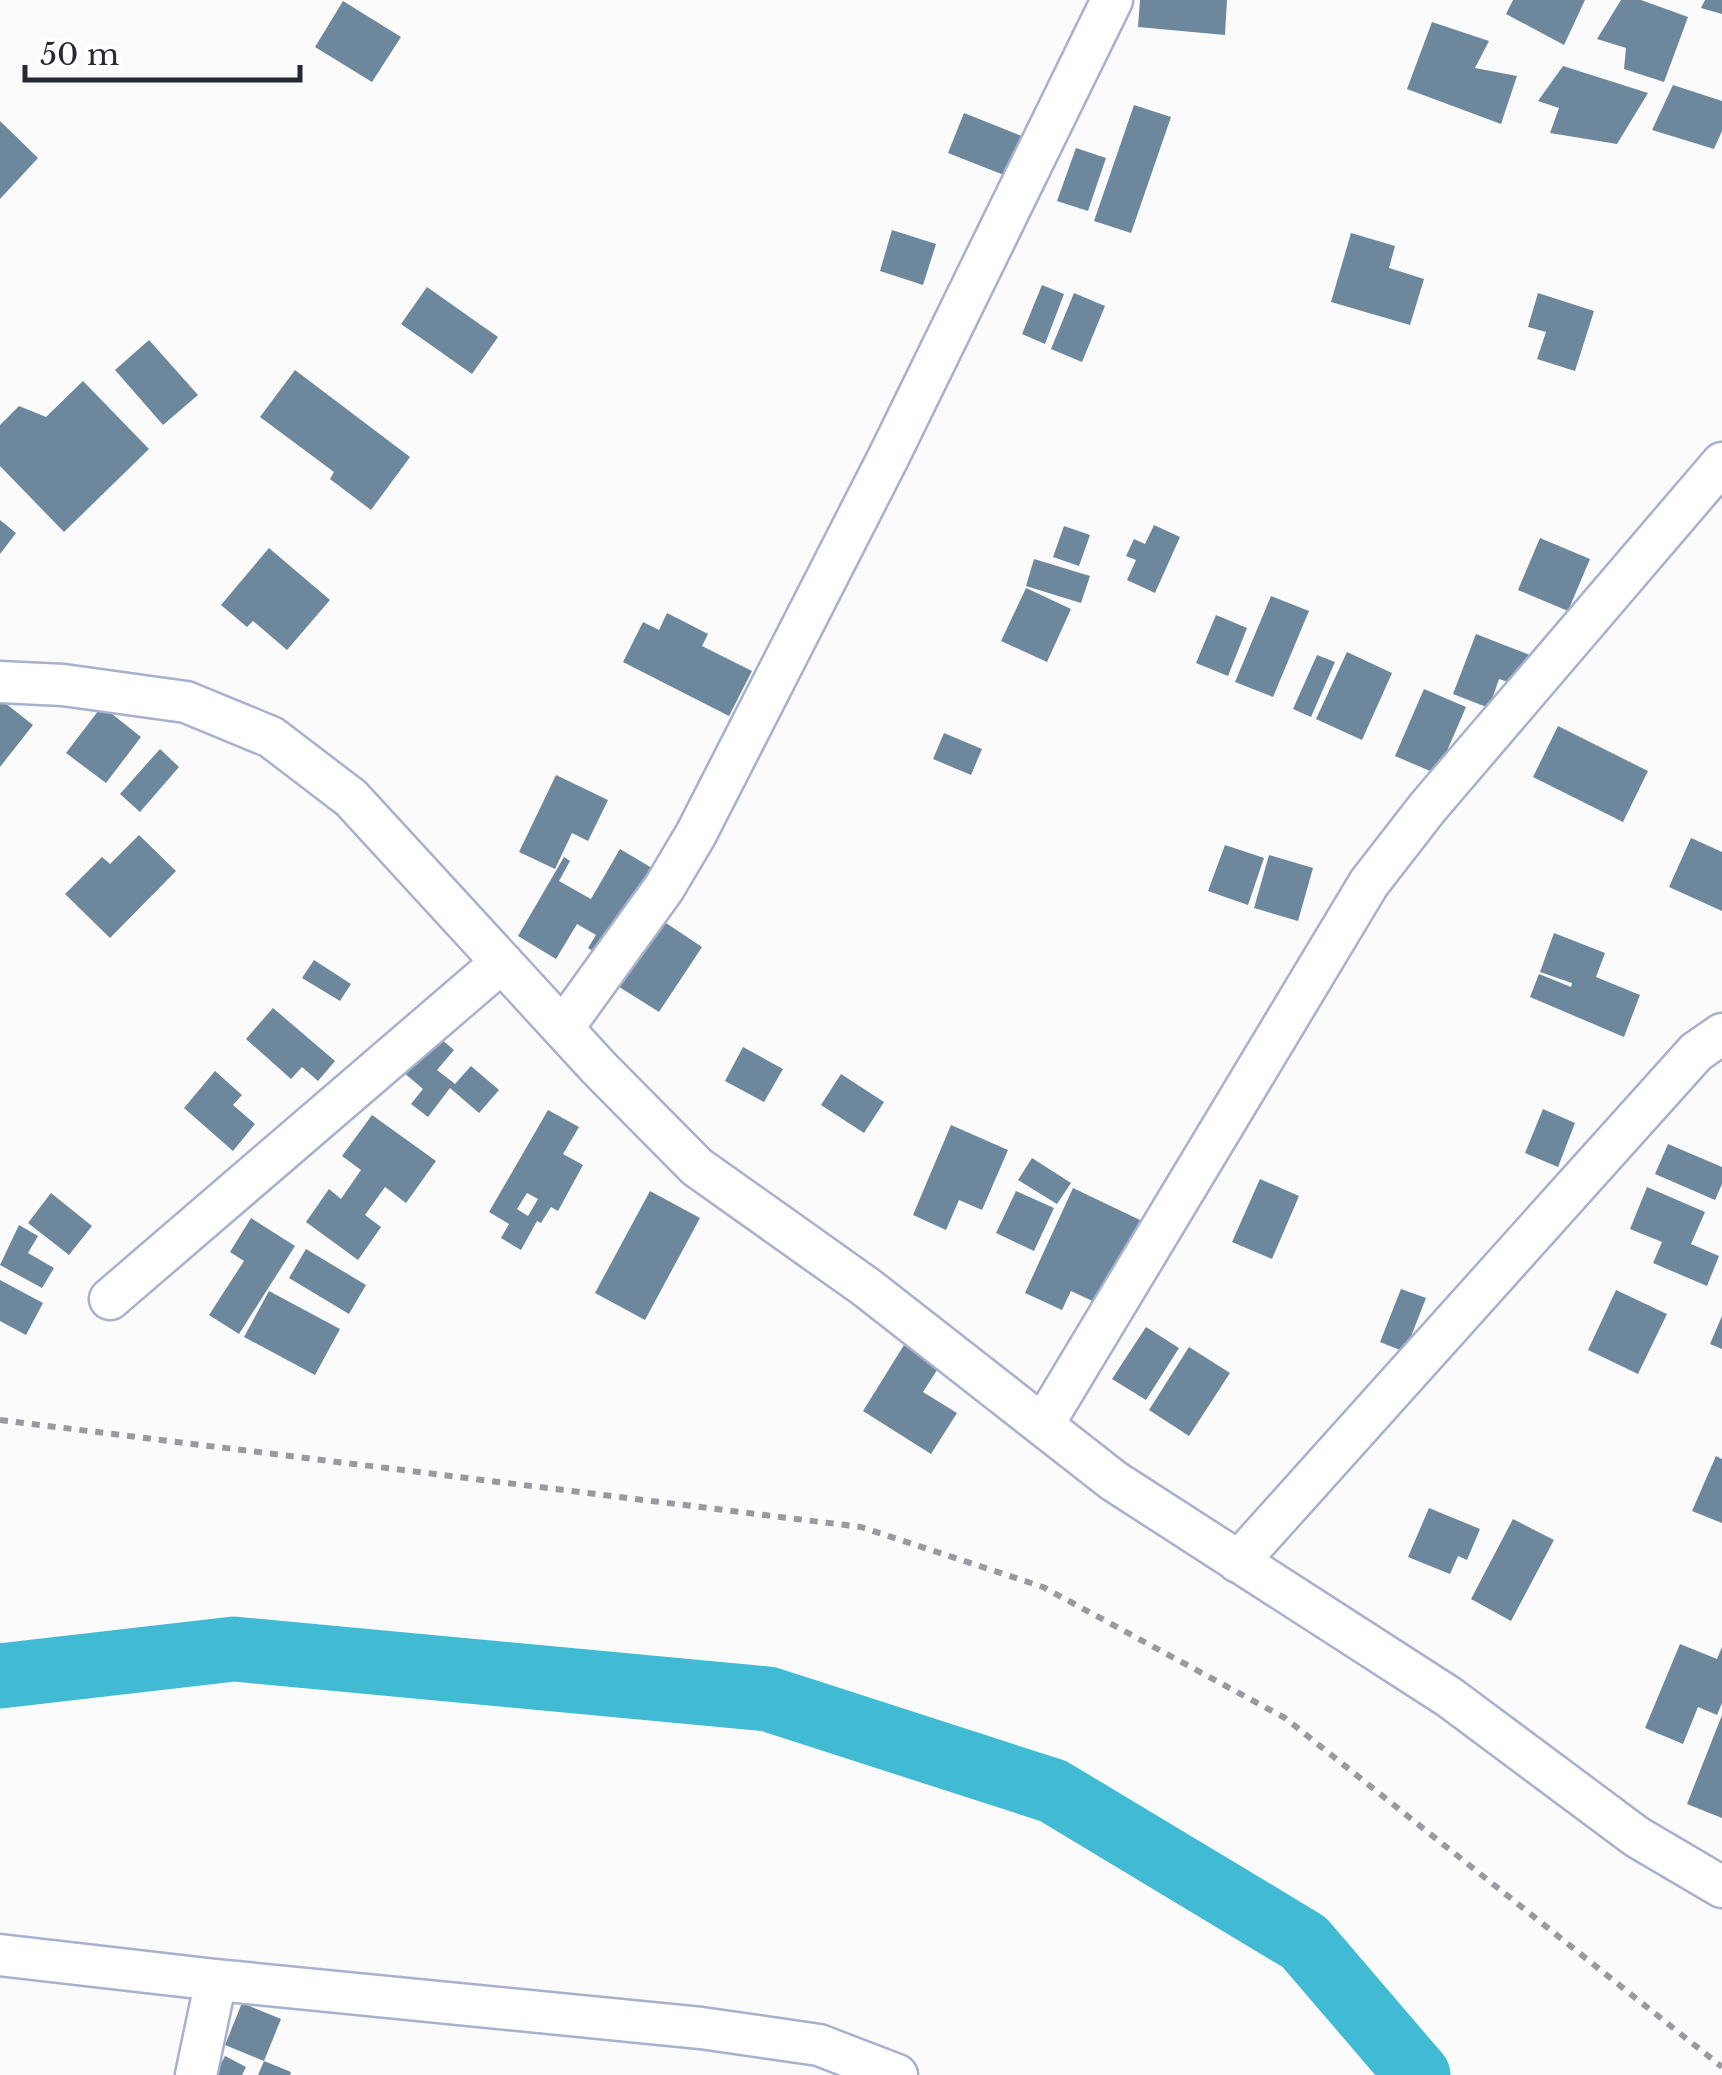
<svg xmlns="http://www.w3.org/2000/svg" width="1722" height="2075" viewBox="0 0 1722 2075" font-family="'Libre Baskerville',serif">
	<style>
		.lines { fill: none; stroke-linecap: round; stroke-linejoin: round }
		.river { stroke: #41bbd4; stroke-width: 65 }
		.building { fill: #6d879c; fill-rule: evenodd }
		.street-casing { stroke: #a7b1ce; stroke-width: 45 }
		.path { stroke: #999aa0; stroke-width: 6; stroke-dasharray: 8 8; stroke-linecap: butt }
		.street { stroke: #fff; stroke-width: 40 }
	</style>
	<rect width="100%" height="100%" fill="#fbfbfb"/>
	<g class="lines">
		<!-- river -->
		<path class="river" d="M0,1676l234,-27 534,50 285,92 251,151 114,133"/>
	</g>
	<!-- building -->
	<path class="building" d="M1140,0h87l-2,35 -87,-8z
		M1513,0h72l-21,45 -58,-31z
		M1621,0h20l47,17 -24,65 -40,-13 2,-21 -29,-9z
		M1705,0h17v14l-21,-6z
		M343,1l58,36 -29,45 -57,-35z
		M1432,22l57,19 -14,27 42,8 -16,48 -94,-35z
		M1563,66l85,27 -31,51 -67,-11 9,-25 -21,-7z
		M1673,85l49,16v30l-8,18 -62,-19z
		M1134,105l37,12 -40,116 -37,-12z
		M964,113l65,26 -15,40 -66,-26z
		M0,121l38,37 -38,41z
		M1076,148l30,10 -18,53 -31,-10z
		M892,230l44,14 -13,41 -43,-14z
		M1351,233l44,13 -6,22 35,11 -14,46 -79,-23z
		M1042,285l22,9 -19,50 -23,-10z
		M427,287l71,50 -26,37 -71,-50z
		M1074,293l31,13 -23,56 -31,-13z
		M1538,293l56,18 -19,60 -38,-12 9,-27 -18,-5z
		M149,340l49,55 -35,30 -48,-55z
		M295,370l115,87 -39,53 -41,-31 4,-7 -74,-55z
		M83,381l66,68 -85,83 -64,-66v-41l19,-19 27,11z
		M0,520l16,13 -16,21z
		M1154,525l26,12 -25,56 -28,-13 9,-20 -10,-4 8,-17 11,5z
		M1064,526l26,9 -11,31 -26,-9z
		M1540,538l50,21 -22,52 -50,-21z
		M269,548l61,52 -43,50 -34,-29 -6,6 -26,-22z
		M1034,559l56,17 -9,27 -55,-17z
		M1026,588l45,21 -24,53 -46,-21z
		M1271,596l38,15 -36,86 -38,-15z
		M667,613l41,21 -6,12 50,25 -23,45 -106,-54 20,-40 16,8z
		M1216,615l31,13 -19,48 -32,-13z
		M1476,634l54,21 -12,30 -19,-6 -10,29 -36,-14z
		M1347,652l45,21 -30,67 -46,-21z
		M1317,655l18,7 -24,55 -18,-8z
		M1424,689l42,18 -29,67 -42,-18z
		M0,699l33,26 -33,42z
		M102,706l39,31 -35,46 -40,-30z
		M1558,726l90,45 -25,51 -90,-45z
		M944,733l38,16 -11,26 -38,-16z
		M160,749l19,18 -39,45 -20,-18z
		M556,775l52,25 -20,41 -16,-8 -17,36 -36,-17z
		M139,835l37,36 -66,67 -45,-44 37,-37 8,7z
		M1691,838l31,14v59l-53,-24z
		M1225,845l39,13 -16,47 -40,-14z
		M620,849l37,22 -51,88 -18,-11 8,-13 -19,-11 -21,35 -38,-23 46,-79 6,4 -11,20 32,18z
		M1269,855l44,13 -15,53 -44,-13z
		M657,917l45,30 -43,65 -46,-29z
		M1554,933l51,20 -9,24 44,18 -16,42 -94,-40 9,-23 32,13 1,-4 -32,-11z
		M314,960l37,24 -11,17 -38,-23z
		M273,1008l62,53 -17,20 -16,-14 -11,12 -45,-40z
		M434,1033l20,17 -17,20 18,14 16,-18 28,24 -20,23 -29,-25 -22,29 -17,-13 12,-15 -20,-17z
		M743,1047l40,22 -19,33 -39,-21z
		M215,1071l27,24 -9,10 22,19 -22,27 -49,-43z
		M841,1074l43,28 -20,31 -43,-28z
		M1543,1109l32,14 -17,44 -33,-14z
		M548,1110l31,17 -16,27 20,11 -25,46 -7,-4 -10,16 -4,-2 -16,29 -20,-12 8,-14 -20,-12zM527,1193l11,6 -10,17 -11,-7z
		M372,1115l64,46 -30,42 -21,-16 -20,28 16,12 -23,33 -52,-38 23,-33 12,10 20,-29 -19,-14z
		M951,1125l57,25 -26,60 -23,-10 -13,30 -33,-15z
		M1668,1144l54,23v17l-7,16 -60,-26z
		M1032,1158l39,25 -14,21 -39,-24z
		M1260,1179l39,17 -27,63 -40,-17z
		M1647,1187l58,25 -14,32 28,12 -12,30 -54,-23 9,-21 -32,-13z
		M1073,1188l67,32 -39,85 -30,-14 -9,19 -37,-17z
		M650,1191l50,27 -55,102 -50,-27z
		M1016,1191l38,17 -20,43 -38,-18z
		M51,1193l41,33 -23,29 -41,-32z
		M251,1218l44,28 -56,88 -30,-19 35,-54 -14,-9z
		M19,1225l19,11 -10,17 26,15 -12,20 -42,-23z
		M306,1249l60,36 -17,29 -60,-36z
		M0,1280l43,23 -17,32 -26,-14z
		M1401,1289l25,9 -21,54 -25,-10z
		M1616,1290l51,24 -29,60 -50,-24z
		M269,1291l71,38 -25,46 -71,-38z
		M1722,1316v33l-12,-5z
		M1146,1327l33,21 -33,52 -34,-21z
		M904,1345l35,22 -16,25 34,21 -26,41 -68,-43z
		M1189,1347l41,26 -41,63 -40,-26z
		M1716,1456l6,3v64l-30,-12z
		M1429,1508l51,21 -13,31 -9,-4 -8,18 -42,-17z
		M1513,1519l41,21 -43,81 -40,-22z
		M1680,1644l37,15 5,-12v56l-5,12 -19,-8 -15,37 -38,-16z
		M1722,1715v103l-35,-14z
		M242,2003l39,16 -17,42 -39,-16z
		M225,2056l21,11 -4,8h-27z
		M264,2061l27,11 -1,3h-32z"/>
	<g class="lines">
		<defs>
			<path id="street" d="M0,682l63,3 123,17 85,35 80,61 248,270 98,99 169,120 248,194 335,216 188,140 85,50
				M563,1028l101,-140 32,-54 193,-378 223,-456
				M110,1299l392,-337
				M1043,1425l326,-542 59,-76 294,-344
				M1238,1562l458,-510 26,-18
				M0,1955l216,25 485,48 118,17 78,30
				M196,2075l20,-95"/>
		</defs>
		<!-- street casing -->
		<use href="#street" class="street-casing"/>
		<!-- path -->
		<path class="path" d="M0,1420l861,107 182,60 242,131 437,349"/>
		<!-- street -->
		<use href="#street" class="street"/>
	</g>
	<!-- scale -->
	<path d="M25 65v15h275v-15" fill="none" stroke="#262935" stroke-width="5"/>
	<text x="40" y="65" font-size="30" fill="#262935" stroke="#ffffff" stroke-width="8" paint-order="stroke">50 m</text>
</svg>
